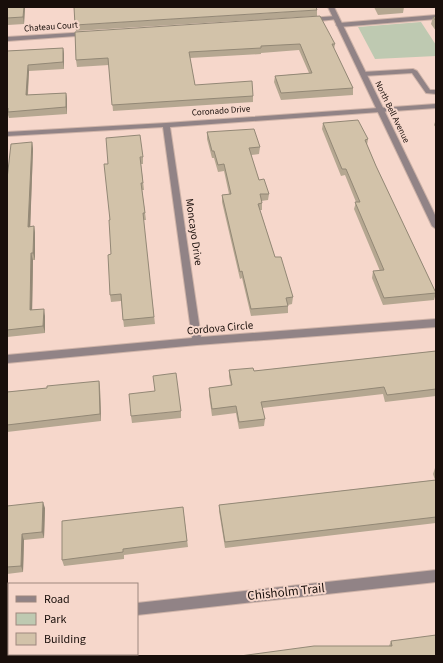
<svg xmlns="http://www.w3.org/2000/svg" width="443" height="663" viewBox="0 0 443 663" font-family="'Source Sans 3',sans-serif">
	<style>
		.green { fill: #bec9b1 }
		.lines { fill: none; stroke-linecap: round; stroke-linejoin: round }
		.service-casing { stroke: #ceb3a8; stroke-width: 2 }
		.minor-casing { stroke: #ceb3a8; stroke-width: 2 }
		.tertiary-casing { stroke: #ceb3a8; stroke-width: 2 }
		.service { fill: #918386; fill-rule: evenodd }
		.minor { fill: #918386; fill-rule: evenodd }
		.tertiary { fill: #918386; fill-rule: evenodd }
		.wall { fill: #b5a791 }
		.shaded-wall { fill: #938876 }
		.building { fill: #d2c2a9; stroke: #938876 }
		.labels { text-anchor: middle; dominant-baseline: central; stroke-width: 4; stroke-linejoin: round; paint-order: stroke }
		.far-street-label { font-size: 9px; fill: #180e0a; stroke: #f6d7cb }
		.street-label { font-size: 11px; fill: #180e0a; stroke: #f6d7cb }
		.near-street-label { font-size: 13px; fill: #180e0a; stroke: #f6d7cb }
	</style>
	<rect width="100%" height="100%" fill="#f6d7cb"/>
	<!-- green -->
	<path class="green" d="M421,22l15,23v11l-61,3 -17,-32z"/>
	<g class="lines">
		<defs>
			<path id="service" d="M436,15v4l-97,8 -3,-2 3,-2z
				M413,69l4,2 13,19h6v4l-10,-1 -14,-20 -49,3 -3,-2 3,-2z"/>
			<path id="minor" d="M336,16l2,1v2l-28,3 -3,-2 3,-2z
				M88,32l2,1v2l-83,6v-4z
				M436,104v4l-266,19 31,210 235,-18v8l-239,18 -190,18v-8l185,-17 -29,-211 -156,9v-4l159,-9z
				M436,570v12l-299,33v-12z
				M7,616h2v14h-2z"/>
			<path id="tertiary" d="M328,7h6l102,210v12l-4,-3z"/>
		</defs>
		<!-- service casing -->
		<use href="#service" class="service-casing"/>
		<!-- minor casing -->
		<use href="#minor" class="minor-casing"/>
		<!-- tertiary casing -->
		<use href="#tertiary" class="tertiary-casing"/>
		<!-- service -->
		<use href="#service" class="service"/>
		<!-- minor -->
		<use href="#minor" class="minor"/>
		<!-- tertiary -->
		<use href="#tertiary" class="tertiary"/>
	</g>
	<!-- wall -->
	<path class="wall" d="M7,7h18l-1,17 -16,1 -1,-4z
		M374,7h30l-1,6 -25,2z
		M317,10v6l-241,15 -1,-6z
		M433,17h3v14l-5,-7z
		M75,32l260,12 -1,5 19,39v7l-72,5 -7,-18 1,-6 34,-3 -10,-23 -38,3v1l-71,4 5,27 58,11v6l-140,9 -4,-46 -32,2 -1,-7z
		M63,48l1,6v15l-35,2 -1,24 38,-2 1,6v15l-58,4 -1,-3h-1v-64z
		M436,55v10l-1,-2z
		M436,119v9l-2,-3z
		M323,123l45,16 -1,6 9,21 60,127 -2,7 -51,5 -11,-27 1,-7h7l-26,-62 2,-7 -11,-27 -4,1 -19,-47z
		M207,132l53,15 -1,7 -8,1 8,25 10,14 -1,6 -7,1 1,2v7h-2l15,47 18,40 -1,7 -4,1v8l-37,3 -9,-38 -2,1 -18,-77v-7l7,-1 -5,-23 -6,1 -4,-14h-2l-5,-19z
		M32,142l1,7 -3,78 4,-1 1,7v27h-2l-1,50 13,6v17l-38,4v-158z
		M143,157v7h-2l3,26h-2l4,30h-3l12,104 -31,3 -3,-26 -10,1 -1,-7 1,-41 -3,-90z
		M436,351v45l-51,6 -2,-8 -121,14 3,11 -1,7 -25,3 -3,-16 -24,3 -3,-21v-7l22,-2 -2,-9v-7l25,1z
		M99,381l1,7 1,33 -94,11v-40l40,-4z
		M181,411v7l-49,5 -1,-7z
		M436,467v56l-211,25 -6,-37v-6l216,-25 -2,-6 2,-6z
		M7,506l38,2 -1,30 -20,2 -1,32 -16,2z
		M183,507l5,40 -64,8v4l-60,7 -2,-6z
		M391,641l45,15 -47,-10z"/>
	<!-- shaded-wall -->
	<path class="shaded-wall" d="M24,7h1l-1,17 -1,-7z
		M63,48l1,6v15l-1,-7z
		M28,65l1,6 -2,31 -1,-7z
		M66,93l1,6v15l-1,-7z
		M32,142l1,7 -3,85 -2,-7z
		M34,226l1,7v27l-2,-7z
		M31,253l2,7 -1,57 -2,-7z
		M44,309l1,7v17l-2,-7z
		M99,381l1,7 1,33 -1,-7z
		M43,502l2,6 -1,30 -2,-6z
		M22,534l2,6 -1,32 -2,-6z"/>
	<!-- building -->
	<path class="building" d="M7,7h17l-1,10 -16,1z
		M74,7h242l1,3 -242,15z
		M320,16l15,28h-3l21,44 -72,5 -6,-17 37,-3 -12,-29 -39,2v2l-72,4 6,33 57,-4 1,15 -141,9 -4,-47 -32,2 -1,-28z
		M433,17h3v4z
		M63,48v14l-35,3 -2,30 40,-2v14l-58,5v-4h-1v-57z
		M358,120l10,19 -3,1 11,26 60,127 -52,5 -11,-27 11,-1 -29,-68h5l-14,-33h-4l-19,-46z
		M254,129l6,18 -11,1 10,32 5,-1 5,15h-9l2,9 -4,1 17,53h6l12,40 -7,1 2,8 -37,3 -9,-38 -2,1 -18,-77 9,-1 -7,-30 -6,1 -4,-14h-2l-5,-19z
		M140,135l3,22h-3l3,26h-2l4,30h-2l11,104 -31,3 -2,-26 -11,1 -2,-40 3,-1 -2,-34h1l-6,-56h4l-2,-26z
		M32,142l-4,85 6,-1 -1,27h-2l-1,57 14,-1 -1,17 -36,4v-151l4,-35z
		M436,351v38l-49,6 -3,-8 -123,15 4,17 -26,3 -3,-16 -24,3 -3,-21 23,-3 -3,-15 24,-2 1,3z
		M176,373l5,38 -50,5 -2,-22 26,-3 -2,-15z
		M99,381l1,33 -93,11v-33l40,-4v-2z
		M436,480v37l-211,25 -6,-37z
		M43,502l-1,30 -20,2 -1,32 -14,1v-61z
		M183,507l4,34 -64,8v3l-61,8v-39z
		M436,635v21h-196l74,-10h78l-1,-5z"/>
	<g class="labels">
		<!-- far-street labels -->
		<g class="far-street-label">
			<text transform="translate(51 27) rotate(-4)">Chateau Court</text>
			<text transform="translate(221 111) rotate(-4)">Coronado Drive</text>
			<text transform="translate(392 112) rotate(64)">North Bell Avenue</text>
		</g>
		<!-- street labels -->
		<g class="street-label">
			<text transform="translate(194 232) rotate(82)">Moncayo Drive</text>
			<text transform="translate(220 328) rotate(-5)">Cordova Circle</text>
		</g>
		<!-- near-street labels -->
		<g class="near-street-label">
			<text transform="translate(286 592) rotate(-6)">Chisholm Trail</text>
		</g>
	</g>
	<!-- border -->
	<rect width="443" height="663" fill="none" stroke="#180e0a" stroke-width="16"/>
	<!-- legend -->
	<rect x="8" y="583" width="130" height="72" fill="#f6d7cb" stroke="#9d877e"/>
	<rect x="16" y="596" width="20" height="6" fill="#918386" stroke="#9d877e"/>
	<text x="44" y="603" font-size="12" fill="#180e0a">Road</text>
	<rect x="16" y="613" width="20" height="12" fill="#bec9b1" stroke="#9d877e"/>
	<text x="44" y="623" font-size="12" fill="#180e0a">Park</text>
	<rect x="16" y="633" width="20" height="12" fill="#d2c2a9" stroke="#9d877e"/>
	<text x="44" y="643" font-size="12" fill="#180e0a">Building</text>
</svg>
